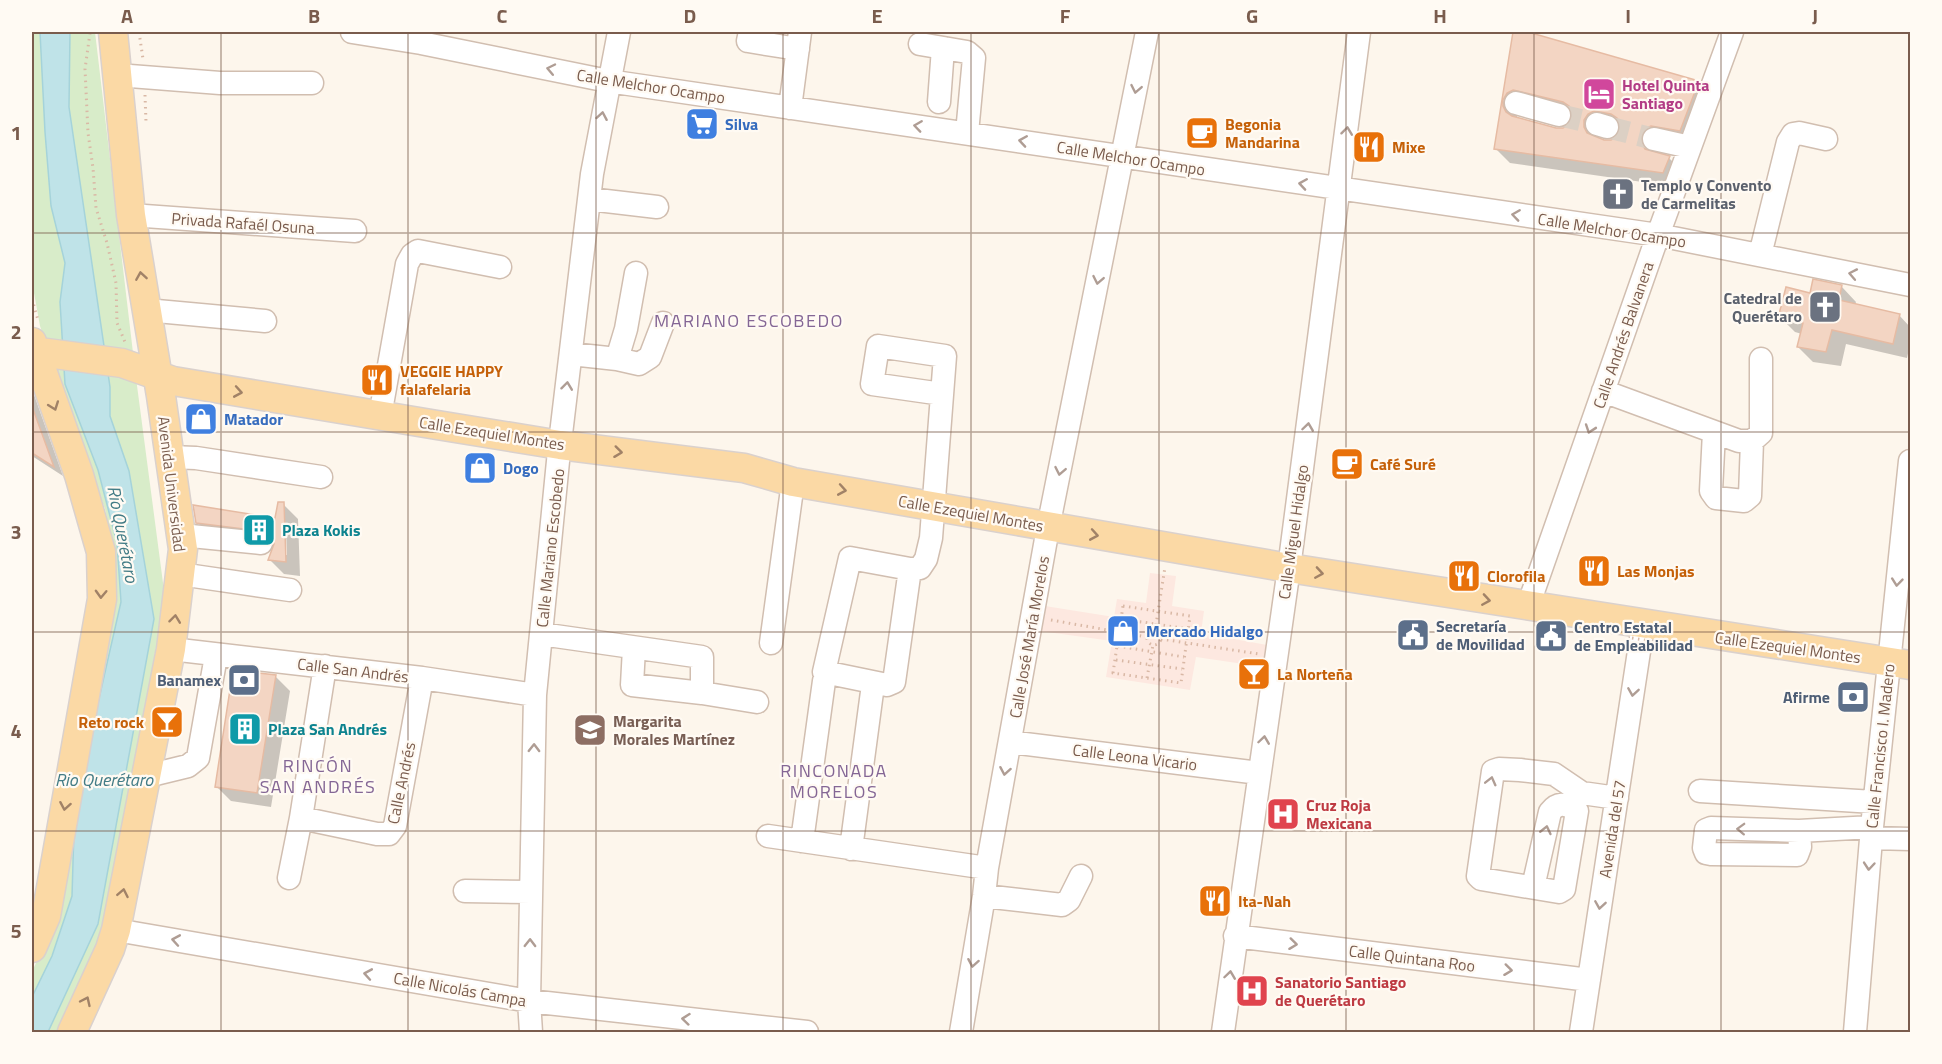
<svg xmlns="http://www.w3.org/2000/svg" width="1942" height="1064" viewBox="0 0 1942 1064" font-family="'Titillium Web',sans-serif">
	<style>
		.commercial { fill: #fde8e0 }
		.green { fill: #d8ecc9 }
		.water { fill: #bfe3e8; stroke: #a5d3da; stroke-width: 1.5 }
		.shadow { fill: #0003; fill-rule: evenodd }
		.building { fill: #f3d5c3; stroke: #e6bba3; stroke-width: 1.5; fill-rule: evenodd }
		.lines { fill: none; stroke-linecap: round; stroke-linejoin: round }
		.minor-tunnel { stroke: #dcd0c4; stroke-width: 22; stroke-dasharray: 22 11; stroke-linecap: butt }
		.minor-casing { stroke: #d1beb0; stroke-width: 25 }
		.major-casing { stroke: #dad1cd; stroke-width: 31 }
		.path { stroke: #d9b8a5; stroke-width: 3; stroke-dasharray: 1.5 4.5; stroke-linecap: butt }
		.minor { stroke: #fff; stroke-width: 22 }
		.major { stroke: #fbd9a5; stroke-width: 28 }
		.path-bridge { stroke: #d9b8a5; stroke-width: 3; stroke-dasharray: 1.5 4.5; stroke-linecap: butt }
		.oneway { stroke: #af9d94 }
		.oneway2 { stroke: #a18267 }
		.grid { fill: none; stroke: #7a5c4d; stroke-width: 1.5; stroke-opacity: 0.55 }
		.labels { text-anchor: middle; dominant-baseline: central; stroke-width: 4.5; stroke-linejoin: round; paint-order: stroke }
		.hotel-label { font-size: 16px; font-weight: bold; fill: #b23c85; stroke: #fffaf3; text-anchor: start }
		.street-label { font-size: 16px; fill: #7a5c4d; stroke: #fffaf3 }
		.shop-label { font-size: 16px; font-weight: bold; fill: #366cbe; stroke: #fffaf3; text-anchor: start }
		.food-label { font-size: 16px; font-weight: bold; fill: #c56008; stroke: #fffaf3; text-anchor: start }
		.worship-label { font-size: 16px; font-weight: bold; fill: #5b616d; stroke: #fffaf3; text-anchor: start }
		.culture-label { font-size: 16px; font-weight: bold; fill: #0d838f; stroke: #fffaf3; text-anchor: start }
		.service-label { font-size: 16px; font-weight: bold; fill: #4e5e75; stroke: #fffaf3; text-anchor: start }
		.education-label { font-size: 16px; font-weight: bold; fill: #785e54; stroke: #fffaf3; text-anchor: start }
		.health-label { font-size: 16px; font-weight: bold; fill: #be3a42; stroke: #fffaf3; text-anchor: start }
		.neighbourhood-label { font-size: 18px; letter-spacing: 1.5px; fill: #846695; stroke: #fffaf3 }
		.water-label { font-size: 18px; font-style: italic; fill: #437c86; stroke: #fffaf3 }
		.neatline { fill: none; stroke: #7a5c4d; stroke-width: 2 }
		.grid-label { font-size: 20px; text-anchor: middle; font-weight: bold; fill: #7a5c4d }
	</style>
	<rect width="100%" height="100%" fill="#fdf6ec"/>
	<!-- commercial -->
	<path class="commercial" d="M1150,573l26,3 -4,30 32,5 -3,22 66,12 -3,22 -68,-10 -6,33 -84,-13 6,-36 -72,-10 5,-25 69,11 3,-18 29,4z"/>
	<!-- green -->
	<path class="green" d="M32,32h63l41,346 29,220 -63,344 -44,90h-26v-60l24,-55 58,-365 -9,-43 -34,-91 -31,-92 -8,-44z"/>
	<!-- water -->
	<path class="water" d="M40,32h30l-1,75 41,280v29l19,55 25,148 -56,305 -50,108h-16v-35l20,-41 20,-60 2,-67 9,-60 38,-167 -4,-59 -19,-73 -33,-86 -5,-82 5,-39 -14,-57 -6,-74z"/>
	<!-- shadow -->
	<path class="shadow" d="M1514,32h9l176,50 14,15 -19,47 -39,6v4l14,4 14,14 -6,15 -167,-24 -14,-14zM1528,104l46,11v3l-5,8 -7,4 -45,-11v-4zM1610,124l12,3 -5,11 -6,3 -13,-2v-3z
		M1842,287l14,15 -1,3 44,10 11,12v17l-3,14 -61,-14 -5,22 -28,-4 -15,-15 4,-13 -7,-2 -15,-15 31,-22z
		M32,388v1l31,87 -31,-20z
		M283,504l15,15 2,57 -16,-2 -15,-15 7,-14 -64,-8 -15,-15 79,-3zM283,531h3l1,24h-3z
		M275,676l15,15 -19,116 -40,-6 -15,-15z"/>
	<!-- building -->
	<path class="building" d="M1513,32h15l171,49 -19,50 -29,-5 -7,3 -3,7v6l4,7 25,7 -7,17 -169,-24zM1513,90l50,12 6,4 3,5v8l-4,6 -5,3h-7l-44,-12 -6,-4 -3,-6v-6l4,-7zM1594,111l17,3 6,4 3,5v7l-4,7 -5,3h-7l-17,-7 -3,-6v-7l4,-6z
		M1813,279l29,6 -3,15 61,14 -7,30 -61,-14 -6,22 -29,-5 6,-24 -25,-5 8,-31 24,6z
		M32,409h1l21,58 -22,-14z
		M278,502h6l2,60 -18,-2 6,-16 -2,-10 -4,-2 -72,-9 -3,-18 82,13z
		M233,670l43,5 -19,118 -42,-6z"/>
	<g class="lines">
		<!-- minor-tunnel -->
		<path class="minor-tunnel" d="M1559,115l38,9
			M1607,127l47,12"/>
		<defs>
			<path id="minor" d="M352,32l69,11 187,38 1050,154 252,50
				M750,32l-2,9 50,8
				M920,44l47,8 7,6 -7,75
				M117,75l103,8h92
				M939,102l4,-54
				M1516,103l43,12
				M790,108l10,-76
				M1597,124l10,3
				M1654,139l36,8
				M589,199l68,8
				M131,215l224,16
				M1760,255l28,-113 5,-8 6,-1 27,6
				M146,310l119,11
				M571,354l46,5 9,-30 10,-56
				M617,359l22,5 11,-7 13,-34
				M1603,391l136,50h13l9,-8v-74
				M380,416l27,-152 5,-9 6,-4 82,16
				M1714,432l-3,59 5,7 28,3 6,-5 2,-55
				M170,457l26,1 125,19
				M181,535l80,8
				M910,569l-16,113 -7,3 -63,-13 26,-114 60,11 10,-1 6,-9 5,-21 14,-182 -67,-10 -6,38 70,10
				M180,574l110,16
				M1528,606l130,-371 74,-203
				M541,634l161,23v36l-70,-8 2,-37
				M771,643l22,-161
				M171,649l251,29 113,17
				M702,693l55,9
				M1010,742l249,31
				M147,776l41,-10 10,-8 18,-102
				M1700,791l174,11
				M301,818l76,16h12l6,-8 27,-148
				M1799,831l1,16 -3,8 -86,-1 -5,-1 -2,-5 2,-18 5,-2 88,3 73,-4
				M768,836l219,32
				M1871,838l39,1
				M802,841l22,-160
				M851,849l21,-157
				M289,878l12,-60 24,-152
				M1533,887l17,-75c8,-10 14,-8 25,-4l2,3 -13,78 -5,3 -78,-13 -3,-3 15,-105 6,-2 21,1 34,4 28,19 35,5
				M465,891l66,1
				M984,896l78,9 7,-5 12,-24
				M116,930l413,71 278,31
				M1235,936l354,44
				M531,1032l-2,-31 6,-306 24,-244 33,-277 27,-142
				M961,1032l23,-136 3,-28 61,-340 99,-496
				M1223,1032l66,-464 70,-536
				M1581,1032l62,-407
				M1855,1032l17,-205 38,-366"/>
			<path id="major" d="M32,342l47,133 22,77 1,47 -56,317 -14,32
				M32,351l90,12 51,18 264,44 123,20 184,23 49,14 496,86 621,97
				M72,1032l38,-83 6,-19 55,-281 12,-100 -22,-153 -30,-181 -18,-183"/>
		</defs>
		<!-- minor casing -->
		<use href="#minor" class="minor-casing"/>
		<!-- major casing -->
		<use href="#major" class="major-casing"/>
		<!-- path -->
		<path class="path" d="M139,32l4,27
			M90,33l-5,36 3,64 5,35 3,40 11,35 9,40 1,40 8,19
			M145,95l1,27
			M32,299l6,21
			M1123,606l67,10 -9,67 -68,-10z
			M1122,619l66,10
			M1051,620l96,17
			M1147 638a7 7 0 1 1 14 0a7 7 0 1 1-14 0Z
			M1155,631l10,-64
			M1161,639l98,15
			M1118,646l66,11
			M1116,660l66,9
			M1147,678l6,-33"/>
		<!-- minor -->
		<use href="#minor" class="minor"/>
		<!-- major -->
		<use href="#major" class="major"/>
		<!-- path-bridge -->
		<path class="path-bridge" d="M1632,638l18,3"/>
	</g>
	<!-- one-way arrows -->
	<defs><path id="oneway-chevron" d="M-2-3.5L2.5 0L-2 3.5" fill="none" stroke-width="1.6" stroke-linecap="round" stroke-linejoin="round" transform="scale(1.5)"/></defs>
	<g class="oneway">
		<use href="#oneway-chevron" transform="translate(551 69) rotate(-168)"/>
		<use href="#oneway-chevron" transform="translate(1136 89) rotate(101)"/>
		<use href="#oneway-chevron" transform="translate(602 116) rotate(-80)"/>
		<use href="#oneway-chevron" transform="translate(918 126) rotate(-172)"/>
		<use href="#oneway-chevron" transform="translate(1347 131) rotate(-83)"/>
		<use href="#oneway-chevron" transform="translate(1023 141) rotate(-171)"/>
		<use href="#oneway-chevron" transform="translate(1303 184) rotate(-171)"/>
		<use href="#oneway-chevron" transform="translate(1516 215) rotate(-172)"/>
		<use href="#oneway-chevron" transform="translate(1853 274) rotate(-169)"/>
		<use href="#oneway-chevron" transform="translate(1098 280) rotate(101)"/>
		<use href="#oneway-chevron" transform="translate(567 386) rotate(-83)"/>
		<use href="#oneway-chevron" transform="translate(1308 427) rotate(-82)"/>
		<use href="#oneway-chevron" transform="translate(1590 429) rotate(109)"/>
		<use href="#oneway-chevron" transform="translate(1060 471) rotate(101)"/>
		<use href="#oneway-chevron" transform="translate(1897 582) rotate(96)"/>
		<use href="#oneway-chevron" transform="translate(1633 692) rotate(99)"/>
		<use href="#oneway-chevron" transform="translate(1264 740) rotate(-82)"/>
		<use href="#oneway-chevron" transform="translate(534 748) rotate(-89)"/>
		<use href="#oneway-chevron" transform="translate(1005 771) rotate(100)"/>
		<use href="#oneway-chevron" transform="translate(1491 781) rotate(-76)"/>
		<use href="#oneway-chevron" transform="translate(1741 829) rotate(-178)"/>
		<use href="#oneway-chevron" transform="translate(1546 830) rotate(-77)"/>
		<use href="#oneway-chevron" transform="translate(1869 866) rotate(95)"/>
		<use href="#oneway-chevron" transform="translate(1600 905) rotate(99)"/>
		<use href="#oneway-chevron" transform="translate(176 940) rotate(-170)"/>
		<use href="#oneway-chevron" transform="translate(530 943) rotate(-89)"/>
		<use href="#oneway-chevron" transform="translate(1293 944) rotate(7)"/>
		<use href="#oneway-chevron" transform="translate(973 963) rotate(100)"/>
		<use href="#oneway-chevron" transform="translate(1508 970) rotate(7)"/>
		<use href="#oneway-chevron" transform="translate(368 974) rotate(-170)"/>
		<use href="#oneway-chevron" transform="translate(1230 975) rotate(-82)"/>
		<use href="#oneway-chevron" transform="translate(686 1019) rotate(-174)"/>
	</g>
	<g class="oneway2">
		<use href="#oneway-chevron" transform="translate(141 276) rotate(-99)"/>
		<use href="#oneway-chevron" transform="translate(238 392) rotate(10)"/>
		<use href="#oneway-chevron" transform="translate(54 406) rotate(70)"/>
		<use href="#oneway-chevron" transform="translate(618 452) rotate(7)"/>
		<use href="#oneway-chevron" transform="translate(842 490) rotate(10)"/>
		<use href="#oneway-chevron" transform="translate(1094 535) rotate(10)"/>
		<use href="#oneway-chevron" transform="translate(1319 573) rotate(9)"/>
		<use href="#oneway-chevron" transform="translate(101 594) rotate(92)"/>
		<use href="#oneway-chevron" transform="translate(1486 600) rotate(9)"/>
		<use href="#oneway-chevron" transform="translate(175 619) rotate(-83)"/>
		<use href="#oneway-chevron" transform="translate(65 806) rotate(100)"/>
		<use href="#oneway-chevron" transform="translate(123 893) rotate(-79)"/>
		<use href="#oneway-chevron" transform="translate(86 1001) rotate(-65)"/>
	</g>
	<!-- grid -->
	<path class="grid" d="M221,32v1000M408,32v1000M596,32v1000M783,32v1000M971,32v1000M1159,32v1000M1346,32v1000M1534,32v1000M1721,32v1000M32,233h1878M32,432h1878M32,632h1878M32,831h1878"/>
	<!-- icons -->
	<defs>
		<symbol id="hotel-square" viewBox="-11 -11 22 22"><rect x="-9" y="-9" width="18" height="18" rx="4" fill="#d1479c" stroke="#fffaf3"/><path d="M-6-4.5h1.5V1H6V5H4.5V3h-9V5H-6ZM-4 0a1.8 1.8 0 1 1 3.6 0ZM.5 0V-2.5h3Q6-2.5 6 0Z" fill="#fff"/></symbol>
		<symbol id="supermarket-square" viewBox="-11 -11 22 22"><rect x="-9" y="-9" width="18" height="18" rx="4" fill="#3f7fe0" stroke="#fffaf3"/><path d="M-6-5.5h2.5l.6 2H6L4.5 2H-2.5L-4.4-4H-6ZM-1.5 3.2a1.3 1.3 0 1 0 .1 0ZM3 3.2a1.3 1.3 0 1 0 .1 0Z" fill="#fff"/></symbol>
		<symbol id="cafe-square" viewBox="-11 -11 22 22"><rect x="-9" y="-9" width="18" height="18" rx="4" fill="#e8710a" stroke="#fffaf3"/><path d="M-5.5-4.5H6V0H3Q3 3.5 0 3.5H-2.5Q-5.5 3.5-5.5 0ZM3-3.2v2h1.7v-2ZM-6 4.5H4V6H-6Z" fill="#fff"/></symbol>
		<symbol id="restaurant-square" viewBox="-11 -11 22 22"><rect x="-9" y="-9" width="18" height="18" rx="4" fill="#e8710a" stroke="#fffaf3"/><path d="M-5-6h1v4h1v-4h1v4h1v-4h1v5L-1.5 .5V6h-2V.5L-5-1ZM5-6V6H3V1.5H1.5Q1.5-4 5-6Z" fill="#fff"/></symbol>
		<symbol id="church-square" viewBox="-11 -11 22 22"><rect x="-9" y="-9" width="18" height="18" rx="4" fill="#6b7280" stroke="#fffaf3"/><path d="M-1.2-6h2.4v3.5h3.3v2.4h-3.3V6h-2.4V-.1h-3.3v-2.4h3.3Z" fill="#fff"/></symbol>
		<symbol id="shop-square" viewBox="-11 -11 22 22"><rect x="-9" y="-9" width="18" height="18" rx="4" fill="#3f7fe0" stroke="#fffaf3"/><path d="M-5-2.5h2.3a2.7 3.5 0 0 1 5.4 0H5L5.5 6h-11ZM-1.5-2.5h3a1.5 2.3 0 0 0-3 0Z" fill="#fff"/></symbol>
		<symbol id="building-square" viewBox="-11 -11 22 22"><rect x="-9" y="-9" width="18" height="18" rx="4" fill="#0f9aa8" stroke="#fffaf3"/><path d="M-4-6H4V6H1V3H-1V6H-4ZM-2.5-4.3h1.7v1.8h-1.7ZM.8-4.3h1.7v1.8H.8ZM-2.5-1h1.7V.8h-1.7ZM.8-1h1.7V.8H.8Z" fill="#fff"/></symbol>
		<symbol id="civic-square" viewBox="-11 -11 22 22"><rect x="-9" y="-9" width="18" height="18" rx="4" fill="#5c6f8a" stroke="#fffaf3"/><path d="M-.6-6.5H3V-4.5H.6V-3L4-1V1h2V6H-6V1h2V-1L-.6-3ZM-1.2 2.5V6h2.4V2.5Z" fill="#fff"/></symbol>
		<symbol id="bar-square" viewBox="-11 -11 22 22"><rect x="-9" y="-9" width="18" height="18" rx="4" fill="#e8710a" stroke="#fffaf3"/><path d="M-6-5H6L.8 .8V4.5H3.5V6h-7V4.5H-.8V.8Z" fill="#fff"/></symbol>
		<symbol id="bank-square" viewBox="-11 -11 22 22"><rect x="-9" y="-9" width="18" height="18" rx="4" fill="#5c6f8a" stroke="#fffaf3"/><path d="M-6-4H6V4H-6ZM0-2.3a2.3 2.3 0 1 0 0 4.6a2.3 2.3 0 1 0 0-4.6Z" fill="#fff"/></symbol>
		<symbol id="university-square" viewBox="-11 -11 22 22"><rect x="-9" y="-9" width="18" height="18" rx="4" fill="#8d6e63" stroke="#fffaf3"/><path d="M0-5L7-2L0 1L-7-2ZM-4 1L0 2.5L4 1V4Q0 6-4 4Z" fill="#fff"/></symbol>
		<symbol id="hospital-square" viewBox="-11 -11 22 22"><rect x="-9" y="-9" width="18" height="18" rx="4" fill="#e0444e" stroke="#fffaf3"/><path d="M-5-5h3v3.5h4V-5h3V5h-3V1.5h-4V5h-3Z" fill="#fff"/></symbol>
	</defs>
	<g fill-rule="evenodd">
		<use href="#hotel-square" x="1580" y="75" width="38" height="38"/>
		<use href="#supermarket-square" x="683" y="105" width="38" height="38"/>
		<use href="#cafe-square" x="1183" y="114" width="38" height="38"/>
		<use href="#restaurant-square" x="1350" y="128" width="38" height="38"/>
		<use href="#church-square" x="1599" y="175" width="38" height="38"/>
		<use href="#church-square" x="1806" y="288" width="38" height="38"/>
		<use href="#restaurant-square" x="358" y="361" width="38" height="38"/>
		<use href="#shop-square" x="182" y="400" width="38" height="38"/>
		<use href="#cafe-square" x="1328" y="445" width="38" height="38"/>
		<use href="#shop-square" x="461" y="449" width="38" height="38"/>
		<use href="#building-square" x="240" y="511" width="38" height="38"/>
		<use href="#restaurant-square" x="1575" y="552" width="38" height="38"/>
		<use href="#restaurant-square" x="1445" y="557" width="38" height="38"/>
		<use href="#shop-square" x="1104" y="612" width="38" height="38"/>
		<use href="#civic-square" x="1394" y="616" width="38" height="38"/>
		<use href="#civic-square" x="1532" y="617" width="38" height="38"/>
		<use href="#bar-square" x="1235" y="655" width="38" height="38"/>
		<use href="#bank-square" x="225" y="661" width="38" height="38"/>
		<use href="#bank-square" x="1834" y="678" width="38" height="38"/>
		<use href="#bar-square" x="148" y="703" width="38" height="38"/>
		<use href="#building-square" x="226" y="710" width="38" height="38"/>
		<use href="#university-square" x="571" y="711" width="38" height="38"/>
		<use href="#hospital-square" x="1264" y="795" width="38" height="38"/>
		<use href="#restaurant-square" x="1196" y="882" width="38" height="38"/>
		<use href="#hospital-square" x="1233" y="972" width="38" height="38"/>
	</g>
	<g class="labels">
		<!-- hotel labels -->
		<g class="hotel-label">
			<text x="1622" y="85">Hotel Quinta<tspan x="1622" dy="18">Santiago</tspan></text>
		</g>
		<!-- street labels -->
		<g class="street-label">
			<text transform="translate(651 86) rotate(9)">Calle Melchor Ocampo</text>
			<text transform="translate(1131 158) rotate(9)">Calle Melchor Ocampo</text>
			<text transform="translate(243 223) rotate(4)">Privada Rafaél Osuna</text>
			<text transform="translate(1612 230) rotate(9)">Calle Melchor Ocampo</text>
			<text transform="translate(1623 335) rotate(-71)">Calle Andrés Balvanera</text>
			<text transform="translate(492 433) rotate(9)">Calle Ezequiel Montes</text>
			<text transform="translate(172 484) rotate(83)">Avenida Universidad</text>
			<text transform="translate(971 513) rotate(10)">Calle Ezequiel Montes</text>
			<text transform="translate(1293 532) rotate(-82)">Calle Miguel Hidalgo</text>
			<text transform="translate(550 548) rotate(-84)">Calle Mariano Escobedo</text>
			<text transform="translate(1029 637) rotate(-80)">Calle José María Morelos</text>
			<text transform="translate(1788 647) rotate(8)">Calle Ezequiel Montes</text>
			<text transform="translate(353 670) rotate(7)">Calle San Andrés</text>
			<text transform="translate(1880 746) rotate(-84)">Calle Francisco I. Madero</text>
			<text transform="translate(1135 757) rotate(7)">Calle Leona Vicario</text>
			<text transform="translate(401 783) rotate(-78)">Calle Andrés</text>
			<text transform="translate(1612 829) rotate(-81)">Avenida del 57</text>
			<text transform="translate(1412 958) rotate(7)">Calle Quintana Roo</text>
			<text transform="translate(460 989) rotate(10)">Calle Nicolás Campa</text>
		</g>
		<!-- shop labels -->
		<g class="shop-label">
			<text x="725" y="124">Silva</text>
			<text x="224" y="419">Matador</text>
			<text x="503" y="468">Dogo</text>
			<text x="1146" y="631">Mercado Hidalgo</text>
		</g>
		<!-- food labels -->
		<g class="food-label">
			<text x="1225" y="124">Begonia<tspan x="1225" dy="18">Mandarina</tspan></text>
			<text x="1392" y="147">Mixe</text>
			<text x="400" y="371">VEGGIE HAPPY<tspan x="400" dy="18">falafelaria</tspan></text>
			<text x="1370" y="464">Café Suré</text>
			<text x="1617" y="571">Las Monjas</text>
			<text x="1487" y="576">Clorofila</text>
			<text x="1277" y="674">La Norteña</text>
			<text x="144" y="722" text-anchor="end">Reto rock</text>
			<text x="1238" y="901">Ita-Nah</text>
		</g>
		<!-- worship labels -->
		<g class="worship-label">
			<text x="1641" y="185">Templo y Convento<tspan x="1641" dy="18">de Carmelitas</tspan></text>
			<text x="1802" y="298" text-anchor="end">Catedral de<tspan x="1802" dy="18">Querétaro</tspan></text>
		</g>
		<!-- culture labels -->
		<g class="culture-label">
			<text x="282" y="530">Plaza Kokis</text>
			<text x="268" y="729">Plaza San Andrés</text>
		</g>
		<!-- service labels -->
		<g class="service-label">
			<text x="1436" y="626">Secretaría<tspan x="1436" dy="18">de Movilidad</tspan></text>
			<text x="1574" y="627">Centro Estatal<tspan x="1574" dy="18">de Empleabilidad</tspan></text>
			<text x="221" y="680" text-anchor="end">Banamex</text>
			<text x="1830" y="697" text-anchor="end">Afirme</text>
		</g>
		<!-- education labels -->
		<g class="education-label">
			<text x="613" y="721">Margarita<tspan x="613" dy="18">Morales Martínez</tspan></text>
		</g>
		<!-- health labels -->
		<g class="health-label">
			<text x="1306" y="805">Cruz Roja<tspan x="1306" dy="18">Mexicana</tspan></text>
			<text x="1275" y="982">Sanatorio Santiago<tspan x="1275" dy="18">de Querétaro</tspan></text>
		</g>
		<!-- neighbourhood labels -->
		<g class="neighbourhood-label">
			<text x="749" y="320">MARIANO ESCOBEDO</text>
			<text x="318" y="765">RINCÓN<tspan x="318" dy="21">SAN ANDRÉS</tspan></text>
			<text x="834" y="770">RINCONADA<tspan x="834" dy="21">MORELOS</tspan></text>
		</g>
		<!-- water labels -->
		<g class="water-label">
			<text transform="translate(123 534) rotate(79)">Río Querétaro</text>
			<text x="104" y="779">Rio Querétaro</text>
		</g>
	</g>
	<!-- border -->
	<rect width="1942" height="1064" fill="none" stroke="#fffaf3" stroke-width="66"/>
	<rect x="33" y="33" width="1876" height="998" class="neatline"/>
	<g class="grid-label">
		<text x="127" y="23">A</text>
		<text x="314" y="23">B</text>
		<text x="502" y="23">C</text>
		<text x="690" y="23">D</text>
		<text x="877" y="23">E</text>
		<text x="1065" y="23">F</text>
		<text x="1252" y="23">G</text>
		<text x="1440" y="23">H</text>
		<text x="1628" y="23">I</text>
		<text x="1815" y="23">J</text>
		<text x="16" y="140">1</text>
		<text x="16" y="339">2</text>
		<text x="16" y="539">3</text>
		<text x="16" y="738">4</text>
		<text x="16" y="938">5</text>
	</g>
</svg>
